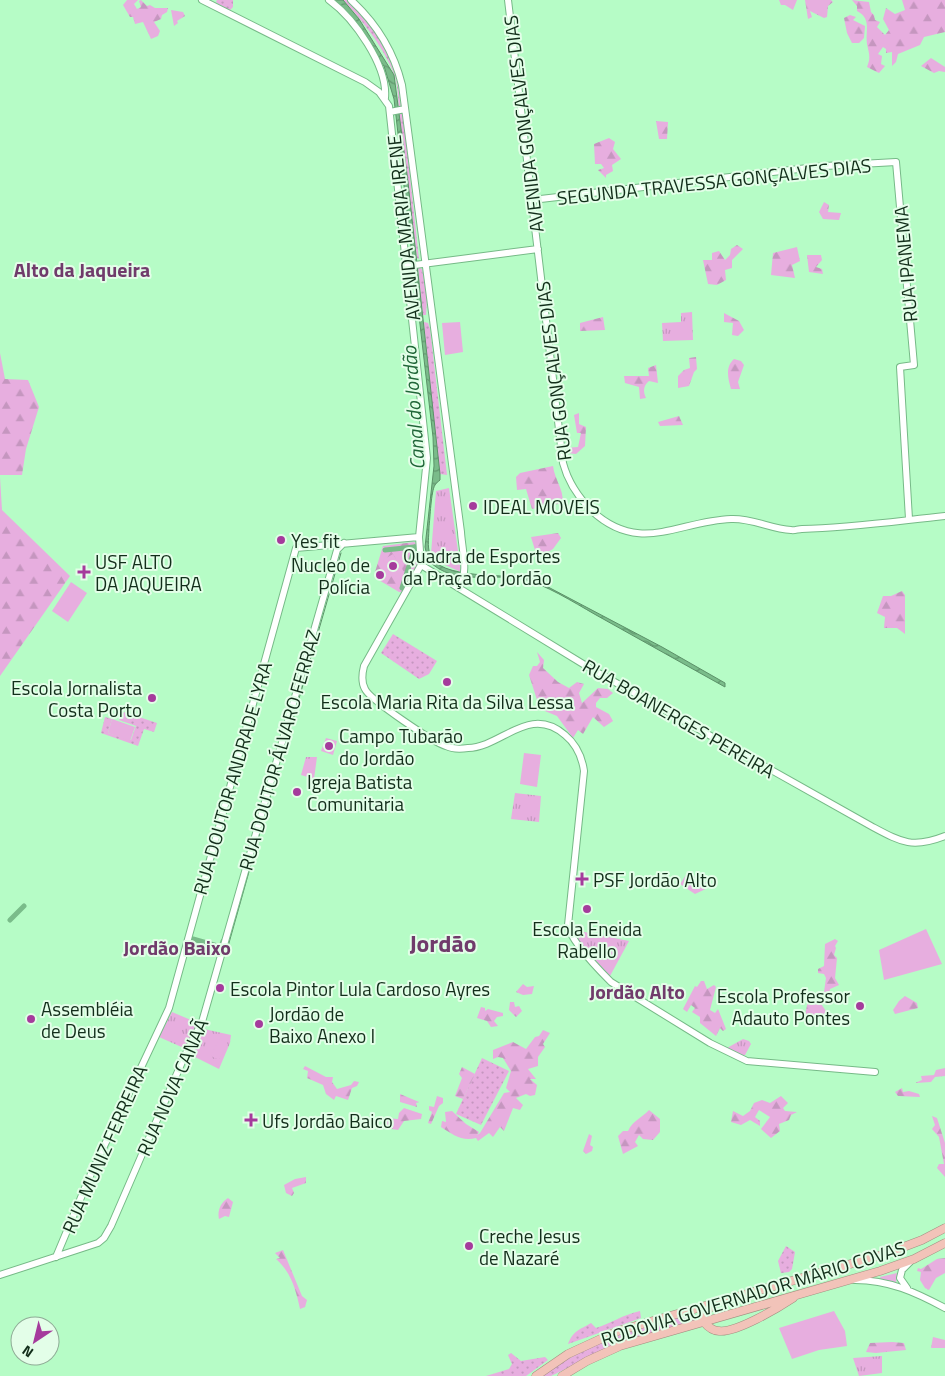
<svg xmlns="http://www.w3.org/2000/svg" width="945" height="1376" viewBox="0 0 945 1376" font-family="'Titillium Web',sans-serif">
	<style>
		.grass { fill: url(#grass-dots) }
		.forest { fill: url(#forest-firs) }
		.park { fill: url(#park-tufts) }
		.pitch { fill: #e7aedf }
		.water { fill: url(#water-waves); stroke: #5b9168 }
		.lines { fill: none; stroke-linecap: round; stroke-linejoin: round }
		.stream { stroke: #5b9168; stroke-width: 1 }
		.canal { stroke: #7abc8a; stroke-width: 5 }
		.secondary-casing { stroke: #76ba87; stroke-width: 8 }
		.highway-casing { stroke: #a48f81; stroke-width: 9 }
		.secondary { stroke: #fff; stroke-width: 6 }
		.highway { stroke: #f2c3b9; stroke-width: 8 }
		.poi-dot { fill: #a53b9c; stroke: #e3fee8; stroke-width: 2 }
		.labels { text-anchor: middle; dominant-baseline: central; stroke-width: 4; stroke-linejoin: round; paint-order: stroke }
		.street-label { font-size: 19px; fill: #122e1a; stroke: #e3fee8 }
		.poi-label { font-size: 19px; fill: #122e1a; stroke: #e3fee8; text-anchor: start }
		.neighbourhood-label { font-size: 20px; font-weight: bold; fill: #703b6b; stroke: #e3fee8 }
		.water-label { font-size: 20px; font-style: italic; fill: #206638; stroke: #e3fee8 }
		.district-label { font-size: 24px; font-weight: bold; fill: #703b6b; stroke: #e3fee8 }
	</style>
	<defs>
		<pattern id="grass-dots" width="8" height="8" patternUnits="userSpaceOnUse" patternTransform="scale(1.25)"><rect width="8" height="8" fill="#e7aedf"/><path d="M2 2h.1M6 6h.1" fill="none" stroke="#c596bf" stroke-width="1.8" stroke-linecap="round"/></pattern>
		<pattern id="forest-firs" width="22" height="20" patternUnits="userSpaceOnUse" patternTransform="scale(1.25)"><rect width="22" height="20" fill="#e7aedf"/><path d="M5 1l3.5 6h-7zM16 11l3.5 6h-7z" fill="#c596bf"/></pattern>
		<pattern id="park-tufts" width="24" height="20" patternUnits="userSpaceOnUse" patternTransform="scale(1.25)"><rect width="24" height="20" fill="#e7aedf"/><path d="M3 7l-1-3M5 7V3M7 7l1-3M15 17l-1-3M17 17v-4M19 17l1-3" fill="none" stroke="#c596bf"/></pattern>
		<pattern id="water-waves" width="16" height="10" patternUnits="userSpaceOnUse" patternTransform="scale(1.25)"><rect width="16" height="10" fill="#7abc8a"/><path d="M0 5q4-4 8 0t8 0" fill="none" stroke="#639970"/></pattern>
	</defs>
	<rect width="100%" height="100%" fill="#b6fcc6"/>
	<!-- grass -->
	<path class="grass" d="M217,0h16v7l-5,5 -12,-10z
		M343,0h4c32,31 51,64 54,108l-2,1c-1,-11 -1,-25 -5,-35 -10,-26 -32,-54 -51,-74z
		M399,113h4l16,146 -2,-1z
		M418,267l4,2 5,29 -1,17h-3z
		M424,322l4,1 2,6 17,146 -7,-1 -2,-4z
		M393,634l44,27 -8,13 -10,5 -38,-26z
		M124,712l33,11 -3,9 -10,-3 -6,17 -37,-13 4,-16 7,2 -4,14 23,7 5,-14 -17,-6z
		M482,1058l27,13 -28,54 -25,-11z
		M786,1246l9,6 -3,17 -3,3 -8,1 -3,-12z
		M640,1311l1,7 -73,26c5,-13 11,-14 23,-21l5,5c16,-5 26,-13 44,-17z
		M694,1312l3,9 -119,42 -27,13h-10c50,-35 96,-48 153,-64z
		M511,1353l10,8 24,-4 3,3 -22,16h-40l23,-7 3,-5 -4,-9z"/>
	<!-- forest -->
	<path class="forest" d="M127,0h11l-4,4 3,5 4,-2 -2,-6 2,-1 6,6 3,-1 5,3h13l-1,4 -5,3 -1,4 -7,3 6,9 -2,5 -7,3 -8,-17 -8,2 -2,-7h-3l-7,-12z
		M779,0h18l-4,10 -8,-5h-4z
		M805,0h26l2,2 -5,4 -1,11 -3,1 -14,-7 2,6 -4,2z
		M852,0l17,2 2,10 3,3 1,5 5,2 -3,5 8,8 4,-5 -6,-11 3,-11 9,6 10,-4 -3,-10h43v32l-21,5 -4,8 -22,9 -2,8 -4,4v-14l-6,1v-4l-3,-2 -5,7 4,2 -1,8 4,2 -6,7 -12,-6c4,-10 2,-13 0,-23 -2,-14 5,-25 -10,-33v-5z
		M171,10l12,2 2,4 -8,5 1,2 -4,3z
		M850,15l6,2 -3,3 12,6 -1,12 -5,5h-7l-5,-10 -3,-15z
		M931,58l14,9v5l-6,-1 -5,2 -13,-7z
		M656,121l12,1 -1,17h-8z
		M609,138l6,4 -2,7 8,10 -9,6 1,6 -7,4v3l-8,-8 6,-2 -3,-4h-6l-1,-20z
		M824,202l5,3 -1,7 13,1 -2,7 -16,-1 -4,-7z
		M737,245l6,4 -11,11v8l-7,2 1,10 -9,5 -9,-1 -5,-24h9v-7l7,-2 6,9 5,-5 1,-6z
		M797,247l3,14 -8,4 3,13 -24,-3 2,-22z
		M807,255h14l1,5 -6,7 6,2 1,5 -14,-2z
		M724,313l15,8 5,9 -6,6 -6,-1 1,-12 -9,-1z
		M603,317l2,13 -25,1v-8z
		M0,353l5,26 23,1 11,27 -13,42 -4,26h-22z
		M696,357l1,12 -3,3 -5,14 -11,2v-12l6,-6 6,-2 -1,-10z
		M734,359l7,2 3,4 -6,17 2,7h-9c-3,-11 -6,-22 3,-30z
		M656,365l2,18 -9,-2c-6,5 -6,11 -3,17l-6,1 -1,-12 -14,-4 -1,-7h25l-1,-8z
		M579,413v11l7,3 -1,19 -9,8 -9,-1 -2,-5 13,-1 3,-14h-4l-3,-18z
		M679,416l4,9 -23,1 -2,-4z
		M553,466c2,15 10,21 10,37l-31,6 -6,-20 -9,1 -1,-13 4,-4z
		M0,477l2,33 68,66 -70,100z
		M558,533l3,5 -8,11 -7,4 -11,-3 -4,-13z
		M414,542l3,2 1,20 -14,28h-5l-22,-13 -2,-7 8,-26z
		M902,591l3,4v39l-8,-6h-13l1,-11 -8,-4 6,-17h8z
		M537,652l7,8 -1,8 15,14 11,6 8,-6 7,2 -5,9 3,10 16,-15 10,1 5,4 -6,5h-7l-4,5v4l13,7 4,7 -9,6 -11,-10 -10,17 -5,-4 -5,8 -16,-22 -17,-7 -11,-34 4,-9h4l3,-4z
		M691,874l12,9 2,-1 5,2v3l-15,7 -15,-10 6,-9z
		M835,939l3,2 -3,5 1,2 -2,7 3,3 -2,20 4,7 -9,4 -2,11 -5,-1 3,-21 -2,-4 -6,-1v-4l6,-3 1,-22z
		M701,981h3l3,8 7,-4 2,2 -6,23 5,3 3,-4 8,20 -3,2 -3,-3 -4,8 -16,-13v-6l-8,-5 3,-4 -4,-3 -4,7 -4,-3 12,-23 2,1z
		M523,984l4,3 7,-1 -2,8 -9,1 -7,-3z
		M905,996l12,7 1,5 -23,6 -2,-4 6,-9z
		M808,1001h11l7,10 -3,7 -18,-3z
		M510,1002h4l1,5 4,-1 3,5 -6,6 -7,-7z
		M481,1007l4,1v3l3,-2 15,4v3l-6,1 -3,4 4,5 -7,1 -4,-6 -10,-3z
		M543,1030l7,3 -7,11 2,3 -7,10v9l-10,3 8,10h-6l7,6 -2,10 -5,1 -4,-2 -10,4 7,7 -3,5 -7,-2 -9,23 -4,-4 -7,10 -4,-4 -11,8 -2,-3c-14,4 -24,-4 -35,-11l1,-6 4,1 -1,-10 7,-1 14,13 13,8 -2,3 3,-2 24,-40 6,-1 -4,-4 5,-17 -8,-13 -5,-1 -5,2v-9l20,-8 13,7 9,-12 4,-1z
		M305,1066l21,11h7l-1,5 5,7 14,-4 3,-4 5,1 -2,4 -5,2 -4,12 -12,-4 -2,4 -8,-6 -3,-9 -16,-7 1,-7 -5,-2z
		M462,1067l13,7 -12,25 -8,-3 7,-18 -3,-4z
		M945,1068v8l-10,1 -4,5 -16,1 7,-3 -1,-4 13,-1 2,-5z
		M902,1088l1,4 6,-1 10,3 1,3 -22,-1 -3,-4z
		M400,1094l19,8 -3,1 1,4 -17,-5z
		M437,1096l6,2v5l-4,3 -8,18 -3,-1 4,-11 -3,-2v-4l5,1z
		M781,1096l7,7 -5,5 2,3 12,1 -6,3 -2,5 -10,4 1,7 -9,7 -10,-9 9,-12 -11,-7 -4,7 5,4v5l-10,-6 -9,5 -10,-3 2,-11 10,5 7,-5 4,-8 8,-3 8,3z
		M404,1108l18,6 -1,5 -17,2 -6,9 -12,-2v-10l12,1 1,-6z
		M649,1110l11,9v13l-7,8 -10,-1 -4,-4 -4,7 3,4 -15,8 -5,-18 5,-5h5c5,-11 14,-13 21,-21z
		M932,1116l5,2 8,25v34l-8,-9 2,-4h5l-5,-27 -7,-8 3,-4z
		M589,1134l3,2 -2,9 3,2 -1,4 -6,3 -3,-3z
		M306,1177v6l-14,5 2,5 -2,3 -6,-3 -2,-8 11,-6z
		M228,1198l5,4 -4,15 -4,-1 -6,3c-2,-8 2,-17 9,-21z
		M283,1250l19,46 5,4 -2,7 -5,2c-4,-19 -9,-37 -24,-50l4,-1 -5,-5z
		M945,1258v15l-9,5 -7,12 -4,-2 -5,-8 1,-8 -4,-1 1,-3 3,1 16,-10z
		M933,1337l12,3v8h-14z
		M892,1342l12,1 2,7 -30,3 -10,-1 4,-9z"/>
	<!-- park -->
	<path class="park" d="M692,312l1,28 -30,1 -1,-18 19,-1v-9z
		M449,488l12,84 -25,-11 -5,-7 5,-63z
		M306,757h11l-3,22 -13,-4z
		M515,793l26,3 -2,26 -28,-3z
		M570,929l59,12 -19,35 -41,-44z
		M172,1012l26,11 -12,26 -27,-12z
		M204,1029l27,6 -1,8 -11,26 -28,-14z
		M743,1039l6,2 2,3 -6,11 -3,1 -15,-8z
		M897,1273l-1,10 -15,-4 -1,-2z
		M882,1356v17l-23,3 -6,-18z"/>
	<!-- pitch -->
	<path class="pitch" d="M460,322l3,30 -18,3 -3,-32z
		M393,554l11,18 -11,6 -10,-18z
		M71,582l16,11 -19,29 -16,-11z
		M112,719l23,8 -5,14 -22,-8z
		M326,738l11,3 -4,14 -12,-4z
		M524,753l17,2 -4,32 -17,-3z
		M926,929l16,35 -58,16 -5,-30z
		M604,943l13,14 -10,9 -12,-15z
		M219,1039l9,5 -9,16 -8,-4z
		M834,1311l11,20 2,15 -28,4 -27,9 -13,-31z"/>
	<!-- water -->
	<path class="water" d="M334,0h9l16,19 35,56 14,107 32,292v6c-2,2 -4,3 -5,5 -4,6 -5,34 -6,42 0,8 -2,20 1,27 7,26 79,20 101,24l131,69 63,36v4c-40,-22 -80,-45 -120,-67 -24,-13 -49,-30 -75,-39 -32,-11 -75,8 -102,-21l-3,-13 9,-81 -1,-29 -39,-338 -10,-33 -42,-59z"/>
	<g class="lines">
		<!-- stream -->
		<path class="stream" d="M281,761l60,-208
			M227,950l50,-178"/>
		<!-- canal -->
		<path class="canal" d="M385,550l29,-3
			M402,588l13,-41
			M10,920l14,-14
			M193,939l28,8 2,-6"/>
		<defs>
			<path id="secondary" d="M202,0l163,82 14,10 10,14 38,352 -8,79 2,28
				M329,0c25,18 59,66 56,98
				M351,0c25,23 43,52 51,85l59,447c1,18 8,40 -2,56
				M508,0l55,463c5,19 15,34 29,48 48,44 86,10 139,8 21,-1 40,10 60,11 3,1 7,-1 11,-1 48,-1 95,-8 143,-13
				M390,112l15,-3
				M532,200l293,-34 71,-4 18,203 -14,2 9,152
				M407,266l131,-17
				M421,565l-57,101c-2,8 -3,16 1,23 4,10 69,54 81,57 6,3 15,3 22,2 34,-1 61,-44 97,-13 11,9 17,22 19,36l-16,154c2,16 31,45 43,57l99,61 37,18 128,11
				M421,565l167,102 283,159c30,16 41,23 74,10
				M56,1257l34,-81 79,-168 127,-460 123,-11
				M0,1275l98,-32 6,-5 7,-12 74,-171 17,-33 135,-472 7,-7
				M855,1280c34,0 60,12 90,28
				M907,1288l-7,-10 2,-8 8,-8"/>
			<path id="highway" d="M712,1306l-9,8v7c4,5 9,10 16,10 17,2 59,-23 74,-33
				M536,1376l32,-22 50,-23 267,-77 37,-14 23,-12
				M562,1376l25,-15 33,-15 260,-75 34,-12 31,-16"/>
		</defs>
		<!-- secondary casing -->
		<use href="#secondary" class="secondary-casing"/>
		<!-- highway casing -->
		<use href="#highway" class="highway-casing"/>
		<!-- secondary -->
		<use href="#secondary" class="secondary"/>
		<!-- highway -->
		<use href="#highway" class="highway"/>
	</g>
	<!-- markers -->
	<g class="poi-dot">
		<circle cx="473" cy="506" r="5"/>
		<circle cx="281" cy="540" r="5"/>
		<circle cx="393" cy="566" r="5"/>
		<path d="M81.5 564.5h5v5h5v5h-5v5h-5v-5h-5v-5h5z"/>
		<circle cx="380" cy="575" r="5"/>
		<circle cx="447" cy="682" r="5"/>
		<circle cx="152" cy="698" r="5"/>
		<circle cx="329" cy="746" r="5"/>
		<circle cx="297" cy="792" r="5"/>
		<path d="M579.5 871.5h5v5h5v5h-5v5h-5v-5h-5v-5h5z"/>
		<circle cx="587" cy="909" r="5"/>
		<circle cx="220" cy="988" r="5"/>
		<circle cx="860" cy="1006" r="5"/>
		<circle cx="31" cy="1019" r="5"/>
		<circle cx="259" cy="1024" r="5"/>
		<path d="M248.5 1112.5h5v5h5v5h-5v5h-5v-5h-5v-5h5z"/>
		<circle cx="469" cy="1246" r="5"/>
	</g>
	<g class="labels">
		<!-- street labels -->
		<g class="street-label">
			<text transform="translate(523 124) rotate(-97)">AVENIDA GONÇALVES DIAS</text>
			<text transform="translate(714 181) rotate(-6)">SEGUNDA TRAVESSA GONÇALVES DIAS</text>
			<text transform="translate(403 228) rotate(-96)">AVENIDA MARIA IRENE</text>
			<text transform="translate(905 264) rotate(-95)">RUA IPANEMA</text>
			<text transform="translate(553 371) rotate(-97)">RUA GONÇALVES DIAS</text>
			<text transform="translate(679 718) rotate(30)">RUA BOANERGES PEREIRA</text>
			<text transform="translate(279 750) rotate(-74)">RUA DOUTOR ÁLVARO FERRAZ</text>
			<text transform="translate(232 778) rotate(-74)">RUA DOUTOR ANDRADE LYRA</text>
			<text transform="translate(172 1087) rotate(-66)">RUA NOVA CANAÃ</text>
			<text transform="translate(104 1149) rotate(-66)">RUA MUNIZ FERREIRA</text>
			<text transform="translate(753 1293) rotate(-17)">RODOVIA GOVERNADOR MÁRIO COVAS</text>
		</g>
		<!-- poi labels -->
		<g class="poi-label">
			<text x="483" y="506">IDEAL MOVEIS</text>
			<text x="291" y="540">Yes fit</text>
			<text x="403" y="555">Quadra de Esportes<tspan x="403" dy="22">da Praça do Jordão</tspan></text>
			<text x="95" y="561">USF ALTO<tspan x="95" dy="22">DA JAQUEIRA</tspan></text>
			<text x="370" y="564" text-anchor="end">Nucleo de<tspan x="370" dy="22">Polícia</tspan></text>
			<text x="142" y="687" text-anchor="end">Escola Jornalista<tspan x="142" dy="22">Costa Porto</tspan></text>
			<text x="447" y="701" text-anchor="middle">Escola Maria Rita da Silva Lessa</text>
			<text x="339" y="735">Campo Tubarão<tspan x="339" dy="22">do Jordão</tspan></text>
			<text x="307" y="781">Igreja Batista<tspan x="307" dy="22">Comunitaria</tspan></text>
			<text x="593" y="879">PSF Jordão Alto</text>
			<text x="587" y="928" text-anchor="middle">Escola Eneida<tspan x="587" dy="22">Rabello</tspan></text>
			<text x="230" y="988">Escola Pintor Lula Cardoso Ayres</text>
			<text x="850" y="995" text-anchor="end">Escola Professor<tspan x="850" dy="22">Adauto Pontes</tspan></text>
			<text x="41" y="1008">Assembléia<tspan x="41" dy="22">de Deus</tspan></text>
			<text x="269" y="1013">Jordão de<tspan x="269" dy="22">Baixo Anexo I</tspan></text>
			<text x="262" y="1120">Ufs Jordão Baico</text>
			<text x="479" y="1235">Creche Jesus<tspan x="479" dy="22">de Nazaré</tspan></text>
		</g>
		<!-- neighbourhood labels -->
		<g class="neighbourhood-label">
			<text x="82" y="269">Alto da Jaqueira</text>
			<text x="177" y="947">Jordão Baixo</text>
			<text x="637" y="991">Jordão Alto</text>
		</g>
		<!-- water labels -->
		<g class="water-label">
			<text transform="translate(413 408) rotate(-94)">Canal do Jordão</text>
		</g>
		<!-- district labels -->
		<g class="district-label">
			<text x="443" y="943">Jordão</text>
		</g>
	</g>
	<!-- north arrow -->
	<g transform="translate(35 1341) rotate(215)"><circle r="24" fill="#e3fee8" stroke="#8fab96"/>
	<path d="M0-4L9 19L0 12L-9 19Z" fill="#a53b9c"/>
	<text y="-8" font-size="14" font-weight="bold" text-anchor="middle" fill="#122e1a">N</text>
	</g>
</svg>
